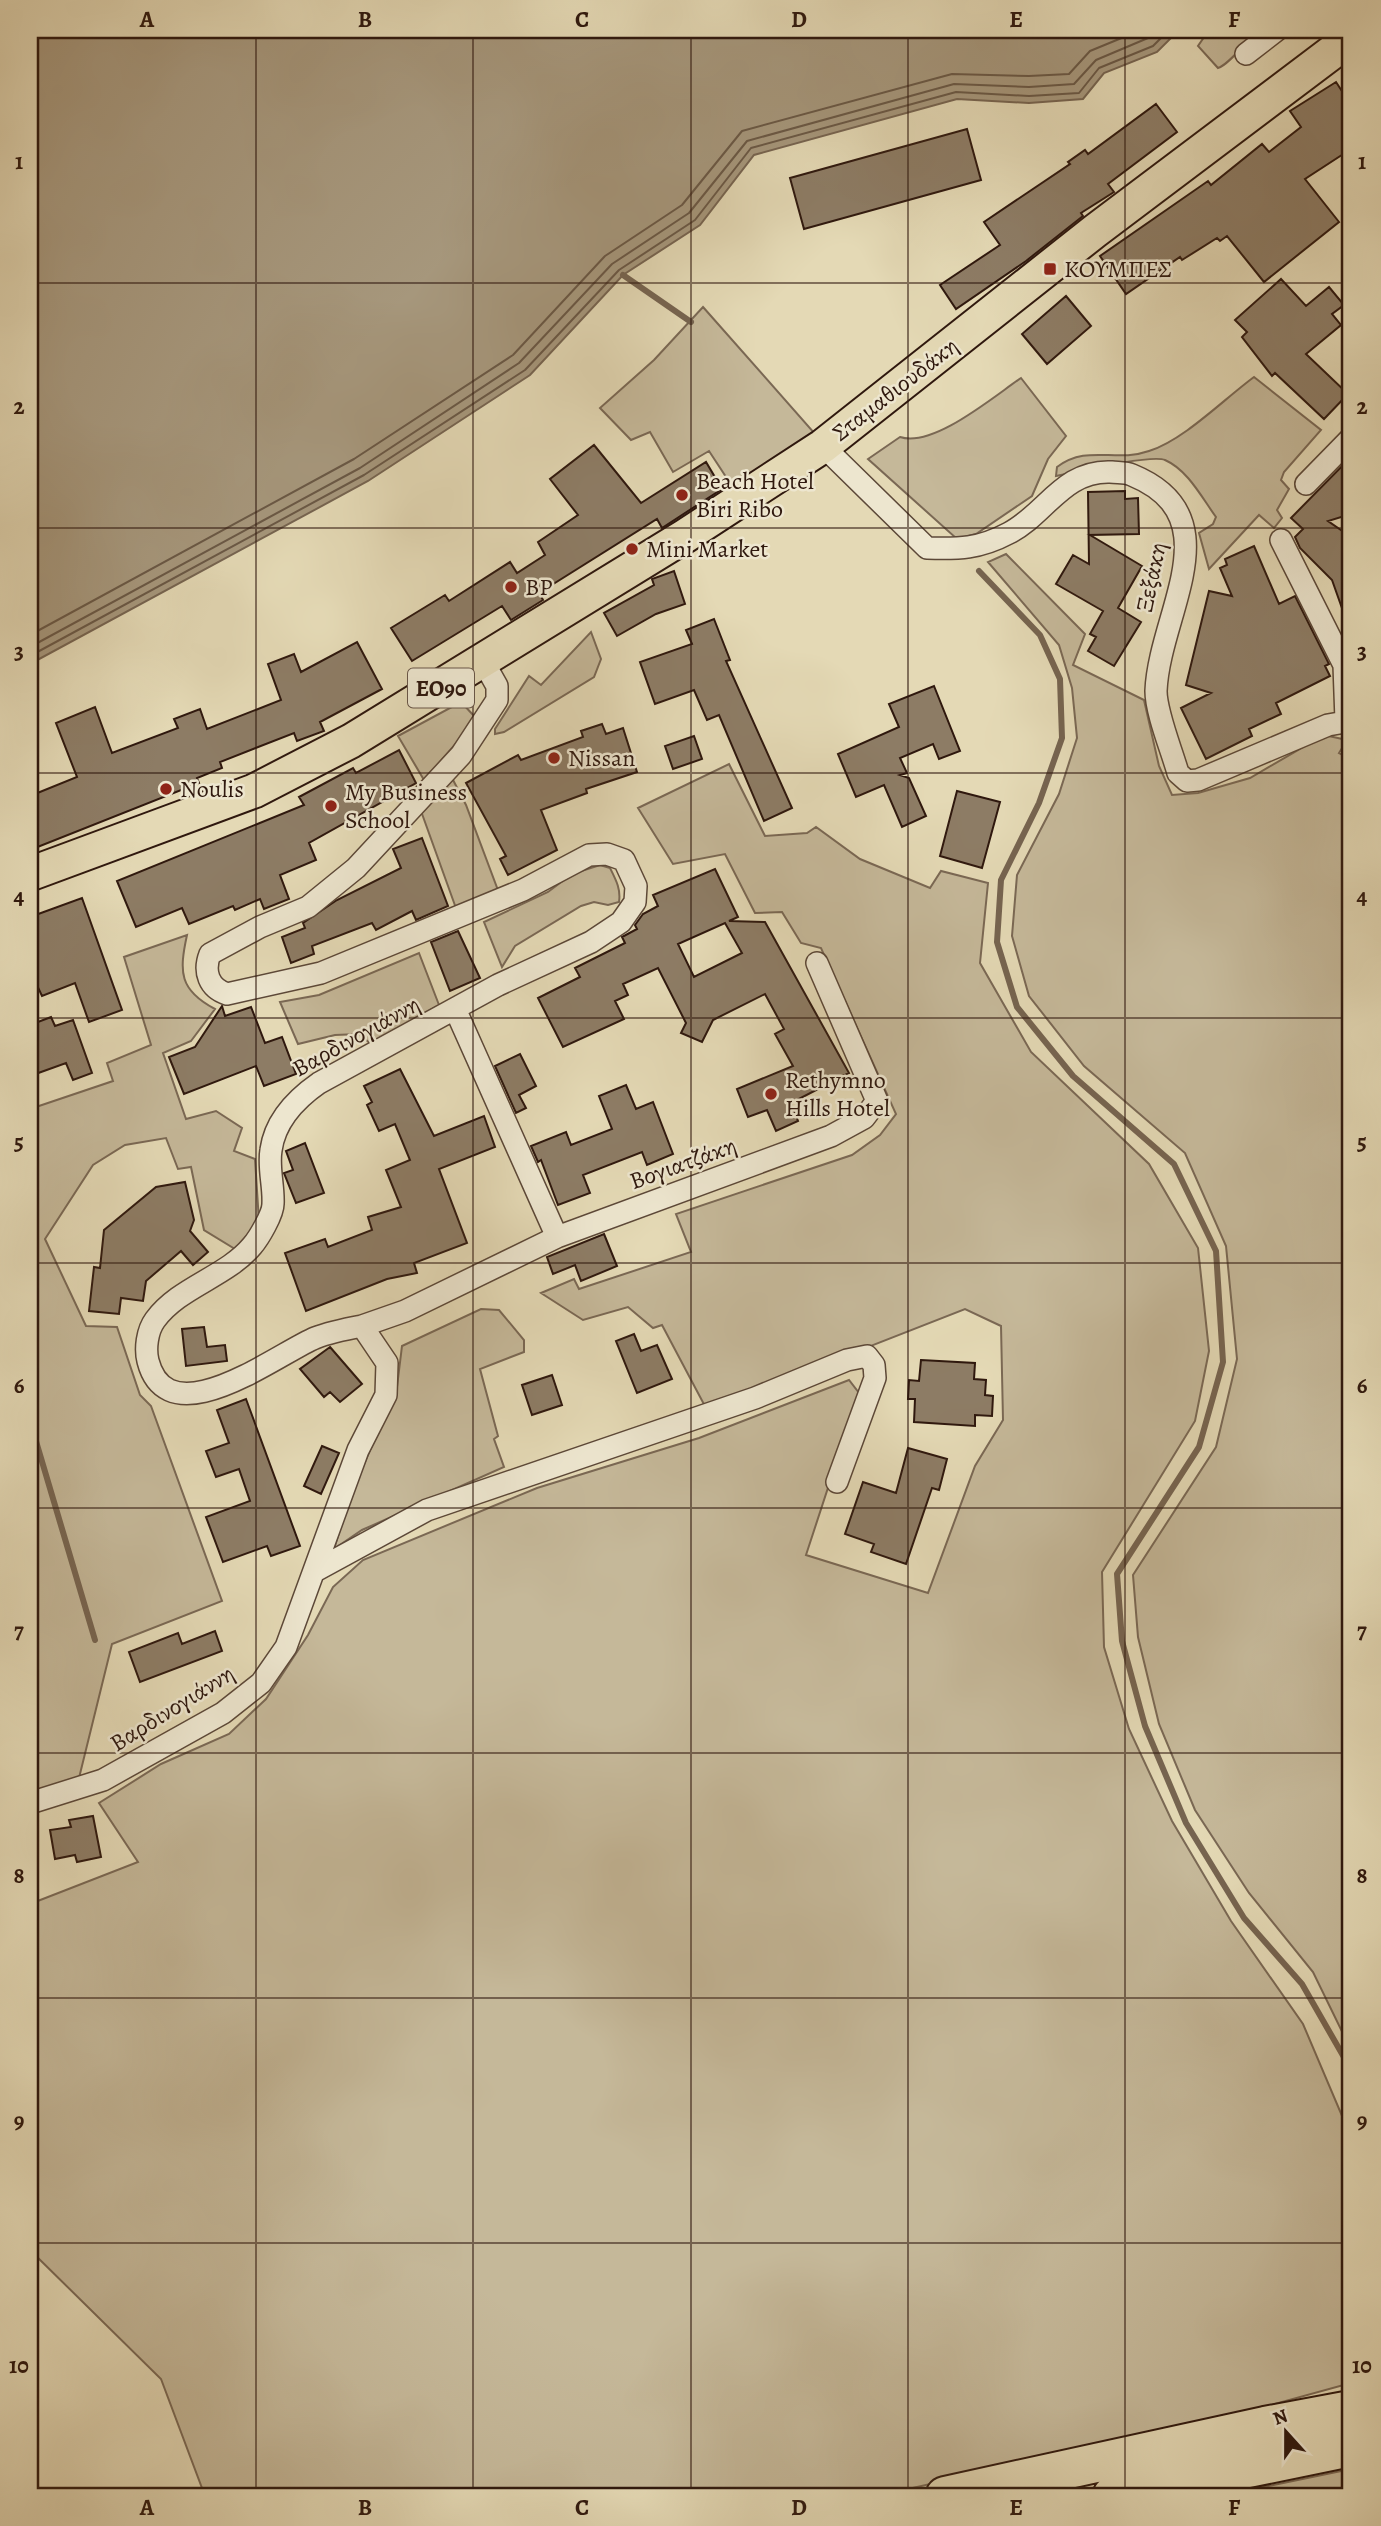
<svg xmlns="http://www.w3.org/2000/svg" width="1381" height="2526" viewBox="0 0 1381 2526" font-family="Alegreya,serif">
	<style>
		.green { fill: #c5b899; stroke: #7a6854; stroke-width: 2 }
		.water { fill: #a6977c; stroke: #766450; stroke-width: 2 }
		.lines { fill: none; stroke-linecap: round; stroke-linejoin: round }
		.shore { stroke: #6a5845; stroke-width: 2 }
		.stream { stroke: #766450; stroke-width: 6 }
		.building { fill: #8d7c65; stroke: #2f180e; stroke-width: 2; fill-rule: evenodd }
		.street-casing { stroke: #5c4838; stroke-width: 24 }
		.primary-casing { stroke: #2f180e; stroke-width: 37 }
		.highway-casing { stroke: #2f180e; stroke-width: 42 }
		.street { stroke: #ede6cf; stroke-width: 21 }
		.primary { stroke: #e4d9b5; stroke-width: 33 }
		.highway { stroke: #e4d9b5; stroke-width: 38 }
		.grid { fill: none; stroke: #2f180e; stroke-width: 2; stroke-opacity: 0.55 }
		.poi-dot { fill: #8f2418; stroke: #ede6cf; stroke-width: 2.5 }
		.labels { text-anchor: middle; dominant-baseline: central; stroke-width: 5; stroke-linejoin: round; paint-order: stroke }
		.shield { fill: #ede6cf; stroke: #685648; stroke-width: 2 }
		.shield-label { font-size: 23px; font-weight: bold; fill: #2f180e }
		.poi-label { font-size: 24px; fill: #2f180e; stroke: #ede6cf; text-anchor: start }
		.street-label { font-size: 24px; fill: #2f180e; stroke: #ede6cf }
		.neatline { fill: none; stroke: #2f180e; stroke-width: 2.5 }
		.grid-label { font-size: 23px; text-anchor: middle; font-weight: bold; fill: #2f180e }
	</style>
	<rect width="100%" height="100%" fill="#e4d9b5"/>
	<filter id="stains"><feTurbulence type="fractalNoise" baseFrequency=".00286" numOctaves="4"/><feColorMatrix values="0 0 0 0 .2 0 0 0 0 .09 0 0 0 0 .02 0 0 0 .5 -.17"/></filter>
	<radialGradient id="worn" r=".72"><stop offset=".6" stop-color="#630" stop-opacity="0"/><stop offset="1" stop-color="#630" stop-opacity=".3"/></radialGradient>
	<!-- green -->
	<path class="green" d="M1209,30h50c-11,9 -30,35 -41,38l-20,-22z
		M703,307l113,128 -82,54 -25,-38 -36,21 -23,-40 -19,8 -31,-32 54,-48z
		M1254,377l67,53 -37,42 -3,8 8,9 -12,21 5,8 -8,10 -15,-13 -50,54 -10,-36 14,-9 3,-7c-14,-19 -28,-47 -51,-57 -14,-6 -90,12 -109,16l1,-9c31,-23 58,-4 92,-16 35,-11 75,-52 105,-74z
		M1021,378l45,58 -18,23 -16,37 -56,38 -19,5 -89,-80 32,-22c33,11 93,-40 121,-59z
		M1006,554l79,80 -12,31 71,35 15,66 13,29 26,-2 52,-15 74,-43 23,5 -8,13 12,6v1291l-38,-78 -64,-79 -54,-83 -36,-86 -21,-87 -5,-62 83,-128 21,-88 -11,-113 -41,-93 -101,-87 -55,-70 -17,-60 5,-61 42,-81 18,-56 -5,-50 -13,-43 -71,-83z
		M591,632l10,27 -7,18 -90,55 -9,2v-5l34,-53 12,9z
		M461,702l14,15 -9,15 -42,48 -26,-44z
		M729,764l36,72 42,-3 9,-6 44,32 70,29 11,-17 47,12 -8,80 51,89 118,112 49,84 11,103 -14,70 -93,151 2,75 25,82 43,92 59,100 72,103 48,113v246l-131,36 -343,77h-672l-44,-117 -131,-129v-346l108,-42 -39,-59 62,-39 68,-30 37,-35 42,-64 25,-48 30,-27 174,-72 162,-50 150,-58 10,13 -53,162 122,38 47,-127 28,-46 -2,-94 -36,-17 -258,101 -45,-85 -9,3 -25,-21 -45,13 -42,-27 33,-14 5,10 112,-37 -15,-38 176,-59 28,-20 16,-21 -75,-166 -20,-5 -19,-31 -27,1 -30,-59 -52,10 -35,-56z
		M451,776l15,29 33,88 -42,18 -36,-100z
		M600,865l10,3c6,12 11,21 9,34l-11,3 -14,-3 -13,4 -66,40 -13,21 -18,-45 64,-30 24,-18z
		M187,935c-8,37 -8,55 28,74l-24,32 -28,12 23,66 30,-8 26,17 -8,23 21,8 4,63 -24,27 -31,-19 -13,-63 -13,2 -12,-31 -41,7 -32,20 -48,74 41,87 31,1 23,68 11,11 71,195 -110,43 -33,134 -49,16v-685l83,-28 -6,-18 44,-18 -27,-88z
		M419,953l20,52 -68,39 -12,-10 -24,1 -37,9 -18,-42 39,-7z
		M481,1309l18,1 25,30v12l-44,17 18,67 -4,3 10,28 -142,63 -28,19 16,-52 47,-110 5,-41z
		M1351,2469v27h-131z"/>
	<!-- water -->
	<path class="water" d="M30,30h1149l-22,22 -53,21 -21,26 -54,4 -72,-4 -203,56 -54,70 -77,50 -93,100 -162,106 -338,183z"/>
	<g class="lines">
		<!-- shore -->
		<path class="shore" d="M30,635l324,-176 159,-104 92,-99 77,-51 60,-74 210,-57 77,2 40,-2 21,-23 51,-21
			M30,647l330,-179 159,-105 93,-99 77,-51 58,-72 207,-57 75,3 45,-3 22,-24 52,-22 9,-8
			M30,656l334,-181 161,-105 94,-100 76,-50 56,-72 205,-56 73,4 50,-3 20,-25 54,-22 16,-16"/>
		<!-- stream -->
		<path class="stream" d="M623,275l68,47
			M979,571l61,64 20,44 2,59 -23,65 -38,77 -4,62 20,65 56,69 101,88 42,87 7,111 -24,85 -82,127 5,67 23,85 41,97 58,95 58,66 43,75 6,21
			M30,1421l65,219"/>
	</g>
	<!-- building -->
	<path class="building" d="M1336,82l15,23v44l-46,30 34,43 -75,60 -37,-46 -7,5 -3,-3 -35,22 -2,-3 -54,37 -26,-38 108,-75 3,4 51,-41 7,8 32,-25 -11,-16z
		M1156,104l21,28 -69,52 6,8 -33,21 2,3 -57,45 -70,48 -16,-24 60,-40 -16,-23 86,-58 -2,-2 17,-12 3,4z
		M967,129l14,51 -177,49 -14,-51z
		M1281,279l25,27 23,-19 15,18 -12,9 9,11 -35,29 42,40 -24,25 -49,-46 -3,3 -30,-39 5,-5 -12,-12z
		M1066,296l25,30 -44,38 -25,-30z
		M594,445l47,58 65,-41 16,27 -60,39 -5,-9 -118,74 4,7 -32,20 -9,-14 -90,55 -21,-33 54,-33 4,6 61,-39 7,11 28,-18 -7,-13 40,-27 -28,-36z
		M1351,457v57l-23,7 23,16 -2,91 -17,-48 -32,-32 -5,-11 8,-8 -12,-11z
		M1125,491v8l13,-1 1,36 -49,1 52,31 -24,42 23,14 -27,44 -26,-15 8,-14 -6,-3 13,-23 -47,-27 17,-29 16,9 -1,-72z
		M1254,546l25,58 16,-8 34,68 -4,2 5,10 -54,27 5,11 -32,15 3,7 -46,23 -25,-51 30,-15 -25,-8 23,-94 23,5 -12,-28 7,-3 -2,-6z
		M674,571l11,33 -29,10 -39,22 -13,-23 50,-28 -2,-6z
		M714,619l16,41 -4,1 66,147 -28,13 -45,-106 -12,5 -13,-30 -39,14 -15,-42 52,-18 -6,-14z
		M357,642l25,47 -62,33 4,9 -27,10 -3,-8 -74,29 2,6 -25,10 2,5 -169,67v-54l47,-19 -21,-54 39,-16 17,46 66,-25 -4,-9 26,-10 7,20 74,-29 -13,-36 26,-10 7,18z
		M934,686l26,65 -21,8 -6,-15 -33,14 7,15 -7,2 9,3 17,38 -24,11 -18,-42 -28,12 -18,-43 61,-27 -10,-23z
		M602,724l4,10 17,-6 14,44 -51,17 1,4 -46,17 16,40 -49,25 -8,-16 6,-3 -40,-73 52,-28 3,5 62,-23 -2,-6z
		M694,736l8,23 -29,10 -8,-23z
		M399,750l17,33 -107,60 7,17 -36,15 9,24 -25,10 -4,-10 -25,11 -2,-4 -44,18 -7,-16 -46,19 -19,-46 187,-76 -5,-8 54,-29 3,5z
		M957,791l43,11 -18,66 -42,-12z
		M422,838l26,68 -32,14 -4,-9 -36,19 -4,-7 -60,23 2,8 -23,9 -9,-26 23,-9 -2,-5 34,-23 64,-32 -8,-19z
		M715,869l23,48 -9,4 36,1 84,151 -58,30 7,18 -22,10 -9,-21 -19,7 -11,-28 56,-23 -18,-32 9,-5 -19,-35 -52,26 -11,22 -21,-9 5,-10 -28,-55 -35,16 5,11 -13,6 9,18 -61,28 -25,-49 42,-21 -5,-9 50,-25 -3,-6 15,-8 -2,-4 8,-11 15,-8 -5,-11zM725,923l17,30 -48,24 -16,-33z
		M82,898l40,112 -33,12 -14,-39 -33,13 -6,-13 -6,3v-69z
		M458,931l22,47 -30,13 -19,-49z
		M222,1006l3,10 26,-9 14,36 17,-6 14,37 -32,12 -8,-20 -72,28 -15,-37 26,-10z
		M51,1017l4,9 18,-6 19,53 -19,7 -7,-17 -36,13v-51z
		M520,1054l16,32 -17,9 7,13 -10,5 -21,-47z
		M400,1069l34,67 50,-20 11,31 -56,22 28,74 -53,20 3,10 -30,6 -81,32 -21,-58 40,-14 3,8 44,-17 -4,-13 33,-10 -15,-37 24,-10 -15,-36 -16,7 -12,-26 5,-3 -8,-16z
		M626,1085l10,24 17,-7 20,52 -26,11 -5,-13 -59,23 7,18 -32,12 -17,-45 -3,2 -7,-16 35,-14 5,13 41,-16 -13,-33z
		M305,1143l19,50 -28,10 -12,-30 9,-3 -7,-19z
		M185,1182l9,38 -4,11 18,21 -15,13 -12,-14 -35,30 -3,20 -22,-3 -2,16 -30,-3 5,-44 6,1 4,-38 52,-43z
		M604,1234l13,32 -36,15 -6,-16 -22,9 -6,-17z
		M204,1327l3,20 18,-2 2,16 -41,5 -4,-37z
		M634,1334l7,17 16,-6 15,34 -35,14 -21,-52z
		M330,1347l32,37 -22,18 -10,-10 -6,5 -24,-28z
		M921,1360l54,3 -1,16 12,1 -1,15 8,1 -1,20 -17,-1v11l-61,-4 1,-23h-7l1,-19 10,1z
		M552,1375l10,30 -30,10 -10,-30z
		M246,1399l54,147 -29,10 -4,-10 -44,16 -17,-45 44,-16 -11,-32 -23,8 -10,-26 23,-8 -12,-33z
		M322,1446l17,7 -18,41 -17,-8z
		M908,1448l39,11 -8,31 -7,-2 -26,76 -35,-12 3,-8 -29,-10 18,-52 33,11z
		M215,1631l7,20 -82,31 -11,-30 49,-19 4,11z
		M93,1816l8,41 -24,5 -2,-7 -20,4 -5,-29 21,-3 -2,-7z"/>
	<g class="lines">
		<defs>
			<path id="street" d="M1246,54l31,-24
				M823,446l104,102c32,1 52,1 82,-15 37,-19 54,-63 102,-61 7,1 14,0 21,3 102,42 27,138 24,216 0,22 16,60 22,82l9,8 11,-1 130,-55 23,-4
				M1306,484l45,-46
				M1281,540l63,125 2,56
				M456,1011l101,226
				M362,1326l43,-15 152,-74 274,-101 33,-18 13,-17 -60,-138
				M315,1571l112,-61 328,-112 92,-38 20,-4 7,9 1,13 -38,104
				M30,1803l73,-23 120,-67 38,-30 25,-36 72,-197 28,-55 1,-32 -25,-37c-16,3 -32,6 -47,12 -38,16 -147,101 -167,23 -3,-12 -1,-30 7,-41 24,-33 71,-43 97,-74 7,-8 21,-32 21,-42 1,-18 -5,-36 -2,-54 4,-29 25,-51 48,-67l179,-98 93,-43 30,-20 14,-20 1,-16 -12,-26 -17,-6 -18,1 -66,35 -202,83 -94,21c-18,-6 -24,-22 -17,-40l50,-27 48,-20 48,-39 105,-113 36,-55v-14l-13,-23"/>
			<path id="primary" d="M30,874l224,-83 97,-50 334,-205 138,-90 272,-215 256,-193"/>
			<path id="highway" d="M945,2496l320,-70 86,-16
				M1112,2496l239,-49"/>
		</defs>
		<!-- street casing -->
		<use href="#street" class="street-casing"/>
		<!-- primary casing -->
		<use href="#primary" class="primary-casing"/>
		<!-- highway casing -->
		<use href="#highway" class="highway-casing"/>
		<!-- street -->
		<use href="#street" class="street"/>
		<!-- primary -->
		<use href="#primary" class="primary"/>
		<!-- highway -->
		<use href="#highway" class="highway"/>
	</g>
	<!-- grid -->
	<path class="grid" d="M256,30v2466M473,30v2466M691,30v2466M908,30v2466M1125,30v2466M30,283h1321M30,528h1321M30,773h1321M30,1018h1321M30,1263h1321M30,1508h1321M30,1753h1321M30,1998h1321M30,2243h1321"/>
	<!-- markers -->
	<g class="poi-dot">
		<rect x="1043" y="262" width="14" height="14" rx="3.5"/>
		<circle cx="682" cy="495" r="7"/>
		<circle cx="632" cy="549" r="7"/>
		<circle cx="511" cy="587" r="7"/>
		<circle cx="554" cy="758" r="7"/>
		<circle cx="166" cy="789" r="7"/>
		<circle cx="331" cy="806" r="7"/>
		<circle cx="771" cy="1094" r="7"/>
	</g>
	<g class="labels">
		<!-- shield labels -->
		<rect class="shield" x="408" y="668.5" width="66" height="39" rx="5"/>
		<g class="shield-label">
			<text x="441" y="688">ΕΟ90</text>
		</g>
		<!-- poi labels -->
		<g class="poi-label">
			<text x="1064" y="269">ΚΟΥΜΠΕΣ</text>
			<text x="696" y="481">Beach Hotel<tspan x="696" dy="28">Biri Ribo</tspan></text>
			<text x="646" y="549">Mini Market</text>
			<text x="525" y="587">BP</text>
			<text x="568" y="758">Nissan</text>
			<text x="180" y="789">Noulis</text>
			<text x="345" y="792">My Business<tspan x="345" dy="28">School</tspan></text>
			<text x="785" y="1080">Rethymno<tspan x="785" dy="28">Hills Hotel</tspan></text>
		</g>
		<!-- street labels -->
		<g class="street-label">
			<text transform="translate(895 389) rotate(-38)">Σταμαθιουδάκη</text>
			<text transform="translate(1151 577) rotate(-78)">Ξεξάκη</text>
			<text transform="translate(356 1036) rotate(-29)">Βαρδινογιάννη</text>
			<text transform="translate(683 1163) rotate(-20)">Βογιατζάκη</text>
			<text transform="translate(172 1708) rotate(-32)">Βαρδινογιάννη</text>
		</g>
	</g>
	<!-- margin -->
	<rect width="1381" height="2526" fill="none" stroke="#e4d9b5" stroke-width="77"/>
	<!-- north arrow -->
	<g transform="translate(1286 2432) rotate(339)" stroke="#ede6cf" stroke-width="5" paint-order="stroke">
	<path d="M0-5L12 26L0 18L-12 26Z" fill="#2f180e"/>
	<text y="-10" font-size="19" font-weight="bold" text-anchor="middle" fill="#2f180e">N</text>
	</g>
	<rect x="38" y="38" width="1304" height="2450" class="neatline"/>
	<g class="grid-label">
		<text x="147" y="27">A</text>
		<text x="365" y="27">B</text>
		<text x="582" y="27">C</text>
		<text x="799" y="27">D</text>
		<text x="1016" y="27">E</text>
		<text x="1234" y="27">F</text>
		<text x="19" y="169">1</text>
		<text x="1362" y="169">1</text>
		<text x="19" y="414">2</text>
		<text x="1362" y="414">2</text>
		<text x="19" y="659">3</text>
		<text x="1362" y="659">3</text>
		<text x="19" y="904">4</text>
		<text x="1362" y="904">4</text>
		<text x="19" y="1149">5</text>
		<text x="1362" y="1149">5</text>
		<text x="19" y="1393">6</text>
		<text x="1362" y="1393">6</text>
		<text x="19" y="1638">7</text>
		<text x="1362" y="1638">7</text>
		<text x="19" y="1883">8</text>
		<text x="1362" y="1883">8</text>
		<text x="19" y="2128">9</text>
		<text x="1362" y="2128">9</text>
		<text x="19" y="2373">10</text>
		<text x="1362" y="2373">10</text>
		<text x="147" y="2515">A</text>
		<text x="365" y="2515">B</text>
		<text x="582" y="2515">C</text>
		<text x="799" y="2515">D</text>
		<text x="1016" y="2515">E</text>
		<text x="1234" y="2515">F</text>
	</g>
	<rect width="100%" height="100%" filter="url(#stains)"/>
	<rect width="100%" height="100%" fill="url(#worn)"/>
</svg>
